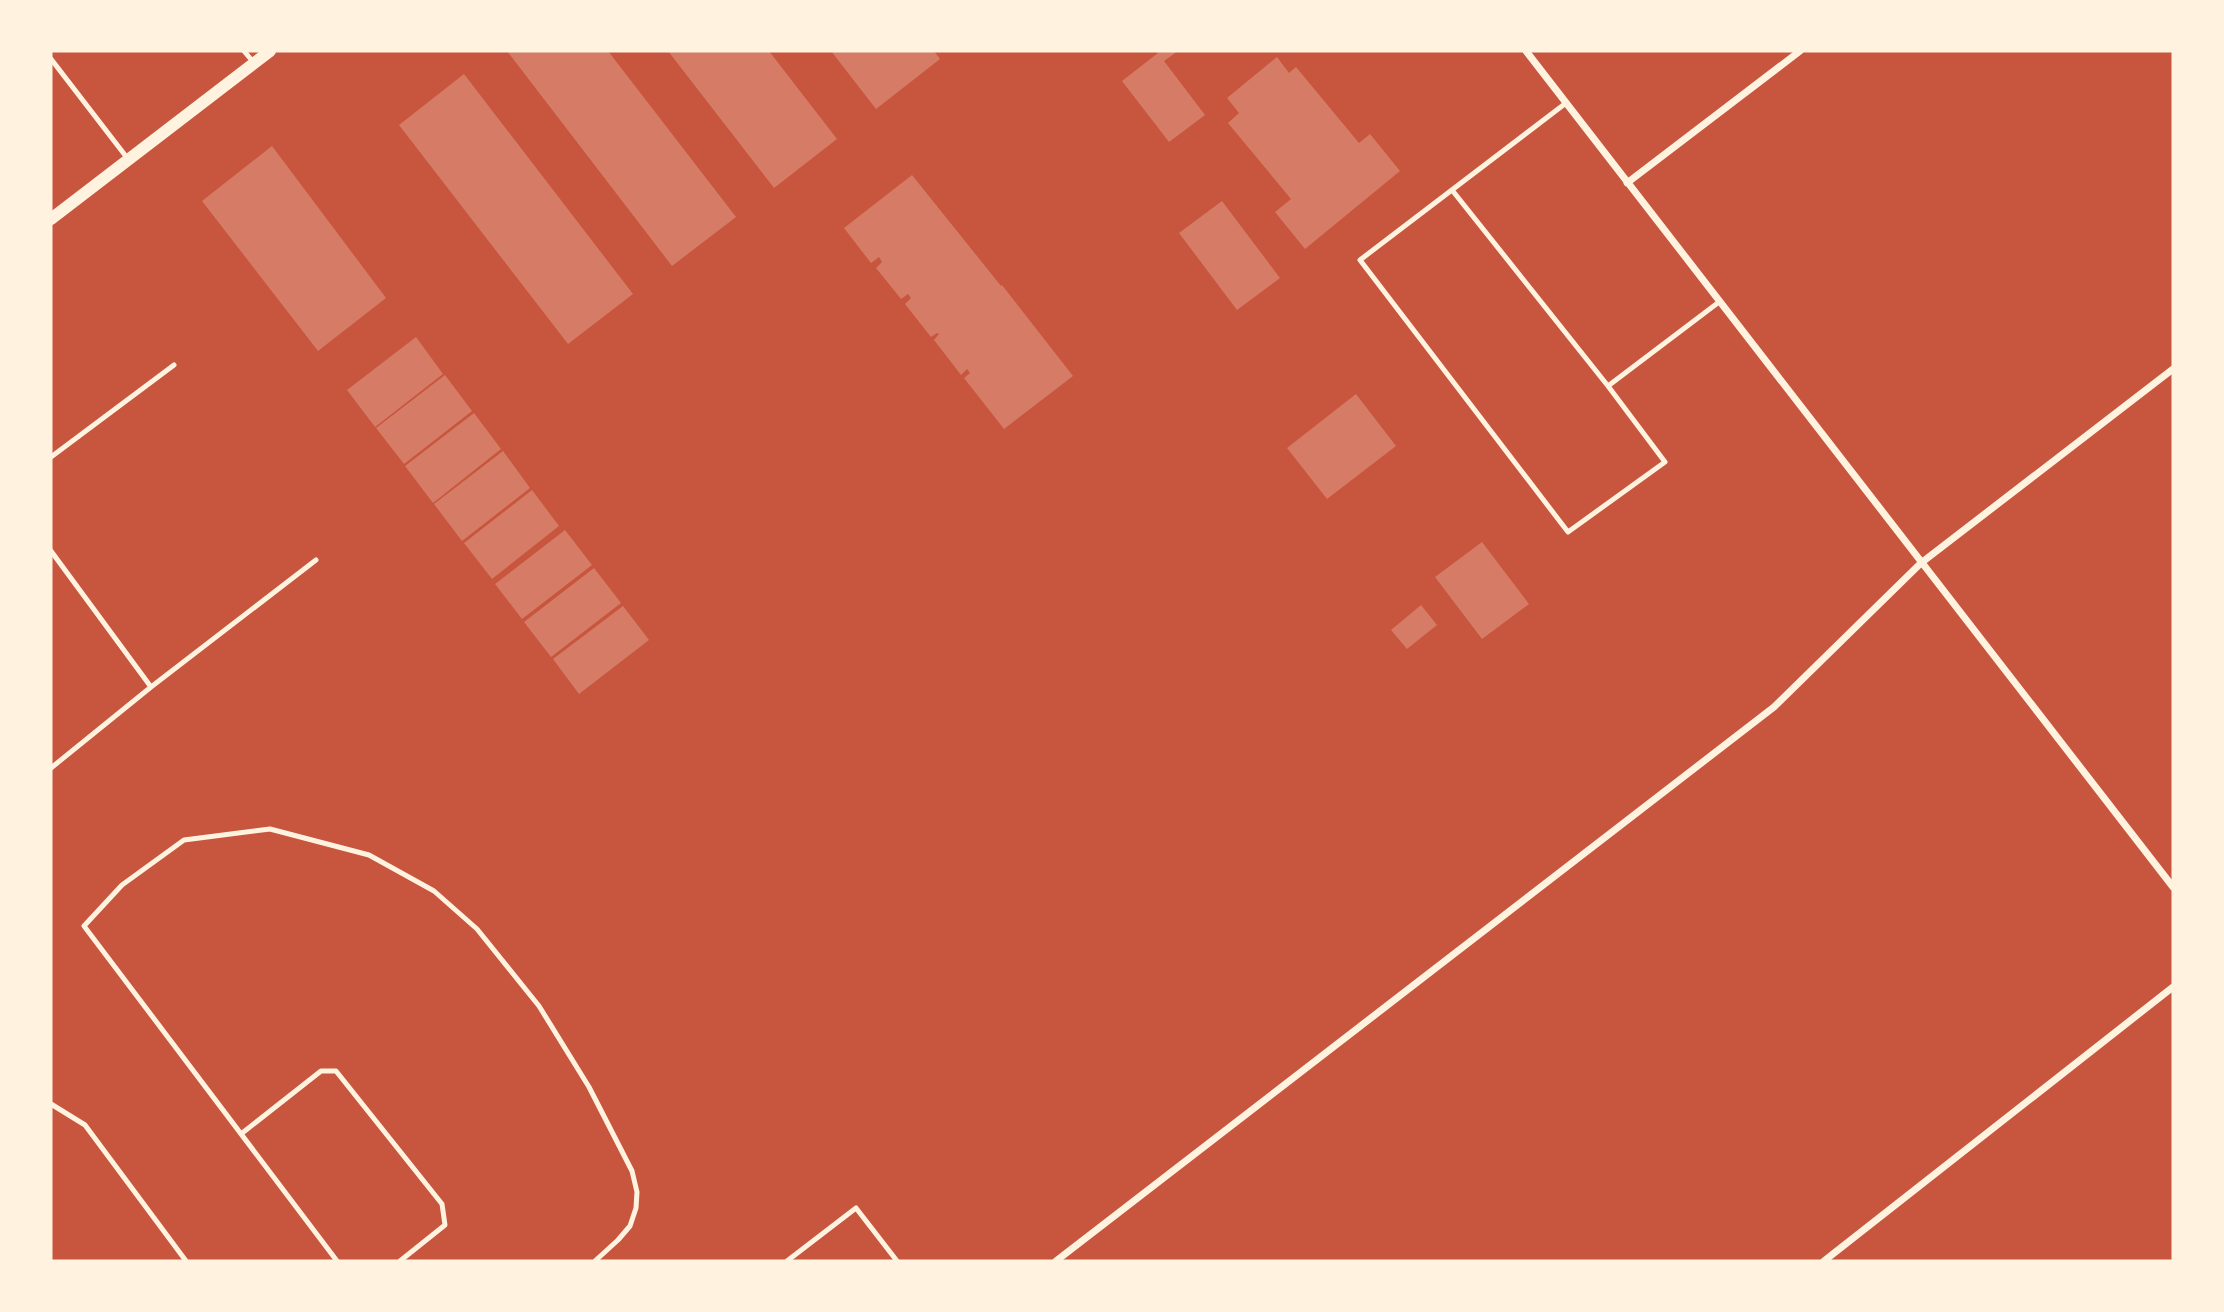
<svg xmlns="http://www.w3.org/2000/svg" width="2224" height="1312" viewBox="0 0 2224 1312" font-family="Figtree,sans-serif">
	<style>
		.building { fill: #d67c66 }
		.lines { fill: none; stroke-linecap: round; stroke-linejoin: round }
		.service { stroke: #fff3e0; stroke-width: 5 }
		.minor { stroke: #fff3e0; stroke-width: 7 }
		.tertiary { stroke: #fff3e0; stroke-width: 12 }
	</style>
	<rect width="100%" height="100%" fill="#c8553d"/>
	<!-- building -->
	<path class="building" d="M507,51h101l128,166 -64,49z
		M668,51h101l68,88 -63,49z
		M831,51h103l6,8 -64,50z
		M1156,51h22l-14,10 41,54 -36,27 -47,-61 36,-28z
		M1277,57l12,16 7,-6 63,76 11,-9 30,37 -95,78 -30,-37 16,-13 -63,-76 11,-10 -12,-15z
		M464,74l169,220 -65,50 -169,-219z
		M272,146l114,152 -68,53 -116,-150z
		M912,175l89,111 1,-1 71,91 -69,53 -40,-51 6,-5 -3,-4 -6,6 -27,-35 5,-6 -2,-1 -6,4 -26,-33 6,-6 -3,-4 -7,5 -25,-31 6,-6 -3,-5 -8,6 -27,-35z
		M1222,201l58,77 -43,32 -58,-77z
		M416,337l27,37 -68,53 -28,-37z
		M445,375l27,36 -68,53 -28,-36z
		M1356,394l40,52 -69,53 -40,-51z
		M474,413l27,36 -68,54 -28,-37z
		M503,451l27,37 -68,53 -28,-37z
		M532,490l27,36 -67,53 -28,-36z
		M565,530l27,35 -70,54 -27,-35z
		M1482,542l47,62 -47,35 -47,-62z
		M594,568l27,35 -70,54 -27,-35z
		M1421,605l16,20 -30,24 -16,-19z
		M623,606l26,34 -70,54 -26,-35z"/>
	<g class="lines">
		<!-- service -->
		<path class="service" d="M244,51l10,12
			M51,59l77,100
			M1452,190l156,196 57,76 -97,70 -208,-272 206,-157
			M1608,386l111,-84
			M51,457l123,-92
			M51,551l100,136 -100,81
			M151,687l165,-127
			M51,1104l34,21 101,136
			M241,1134l80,-63h15l106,133 3,21 -45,36
			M337,1261l-253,-335 38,-41 62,-45 86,-11 99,26 65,36 43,38 62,77 50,81 43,84 5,21 -1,16 -6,18 -12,14 -23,21
			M787,1261l69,-53 41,53"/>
		<!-- minor -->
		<path class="minor" d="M1526,51l647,836
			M1627,183l173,-132
			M1056,1261l718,-554 147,-144 252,-194
			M1824,1261l349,-274"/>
		<!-- tertiary -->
		<path class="tertiary" d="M51,219l219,-168"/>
	</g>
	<!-- border -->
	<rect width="2224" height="1312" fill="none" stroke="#fff3e0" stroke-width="105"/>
</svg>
